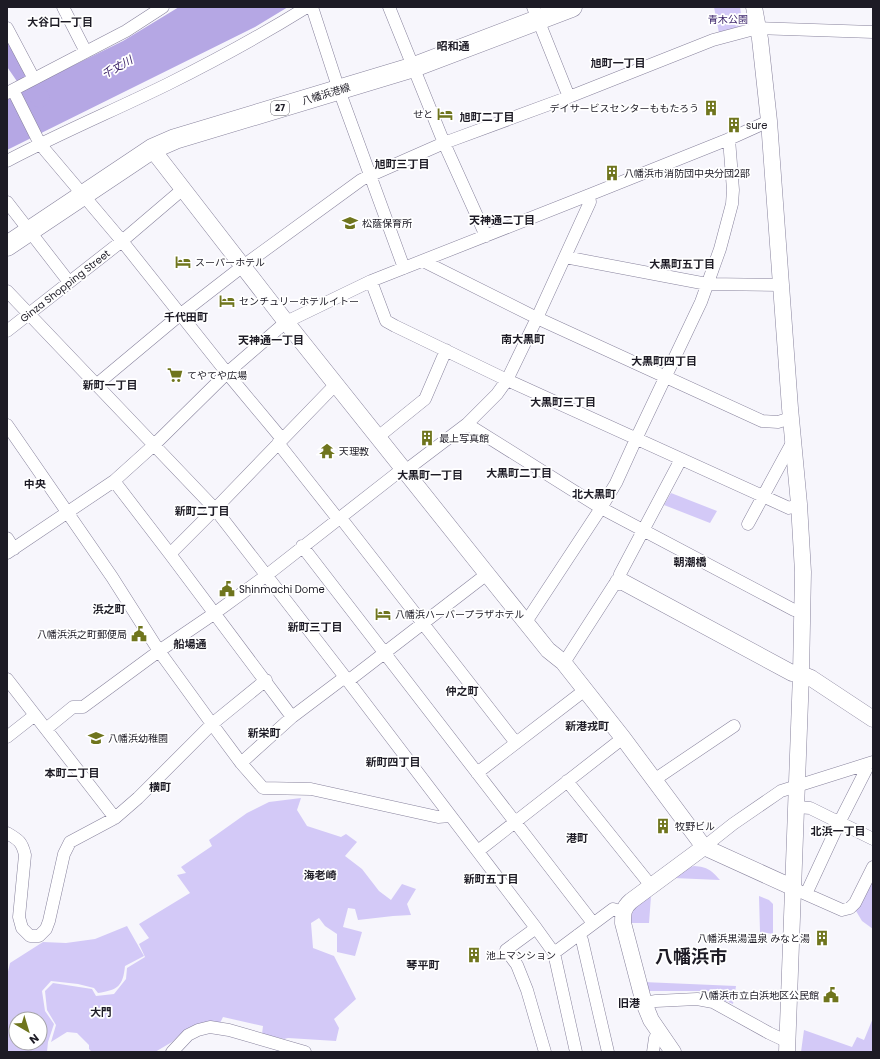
<svg xmlns="http://www.w3.org/2000/svg" width="880" height="1059" viewBox="0 0 880 1059" font-family="Poppins,'Noto Sans JP',sans-serif">
	<style>
		.green { fill: #d3c9f7; fill-rule: evenodd }
		.water { fill: #b5a7e4 }
		.lines { fill: none; stroke-linecap: round; stroke-linejoin: round }
		.river { stroke: #b5a7e4; stroke-width: 19 }
		.minor-casing { stroke: #88839d; stroke-width: 13 }
		.tertiary-casing { stroke: #88839d; stroke-width: 17 }
		.primary-casing { stroke: #88839d; stroke-width: 21 }
		.minor { stroke: #fff; stroke-width: 12 }
		.tertiary { stroke: #fff; stroke-width: 16 }
		.primary { stroke: #fff; stroke-width: 20 }
		.labels { text-anchor: middle; dominant-baseline: central; stroke-width: 3.5; stroke-linejoin: round; paint-order: stroke }
		.shield { fill: #fff; stroke: #615f66; stroke-width: 1 }
		.shield-label { font-size: 9px; font-weight: bold; fill: #1d1b25 }
		.park-label { font-size: 10px; fill: #3e276d; stroke: #fff }
		.street-label { font-size: 10px; fill: #1d1b25; stroke: #fff }
		.poi-label { font-size: 10px; fill: #1d1b25; stroke: #fff; text-anchor: start }
		.neighbourhood-label { font-size: 11px; font-weight: bold; fill: #1d1b25; stroke: #fff }
		.water-label { font-size: 11px; font-style: italic; fill: #3a2268; stroke: #fff }
		.town-label { font-size: 18px; font-weight: bold; fill: #1d1b25; stroke: #fff }
	</style>
	<rect width="100%" height="100%" fill="#f7f6fc"/>
	<!-- green -->
	<path class="green" d="M714,7h26l3,19 -24,7z
		M671,493l46,18 -7,12 -46,-18z
		M301,798l-4,12 10,16 34,11 5,-3 11,8 -12,14 17,13 17,22 12,9 11,-16 14,5 -9,15 4,11 -18,1 -35,4 -3,-11 -7,-1 -5,19 19,5 -7,24 -18,-4v-18l-12,-8 -6,-8 -8,5 2,25 21,8 22,43 -22,20 5,9 -3,13 -48,-3 -4,1 -22,-5 1,-8 -40,-9 -3,6h-19l-16,7 -13,12 -17,10h-63l-3,-3v-4l-12,-12 -10,-1 -16,10 5,-17 -9,-15 -2,-19 8,-8 39,6 4,7 18,-2 12,-15 1,-11 18,-11 -6,-13 10,-6 -10,-14 51,-31 -13,-18 9,-2 -5,-6 31,-21 -3,-6 38,-27 22,-11z
		M694,866c14,1 17,4 26,14l-47,-2 10,-8z
		M873,877v52l-11,-8 -6,-10z
		M651,896l-2,27h-26l2,-16z
		M759,896l10,4 4,4v30l-13,-2z
		M127,926l17,30 -19,10c-2,20 -7,24 -27,27l-4,-5 -16,-4 -27,-3 -9,10 3,20 9,13 -6,18 -1,10h-40v-76l3,-13 33,-21 23,1 29,-4zM16,1019h24v24h-24z
		M643,982l93,4 -3,18 -32,-13h-55z
		M873,1018v34h-72l3,-22 48,17 5,-10 7,3z"/>
	<!-- water -->
	<path class="water" d="M179,7h109l-33,20 -248,123v-52l116,-57z"/>
	<g class="lines">
		<!-- river -->
		<path class="river" d="M7,50l33,48"/>
		<defs>
			<path id="minor" d="M63,7l23,45
				M312,7l27,83 65,178
				M389,7l55,136 42,93
				M533,7l36,90
				M7,28l27,51
				M13,90l25,50 7,10 77,91 105,132 55,66
				M7,93l119,-62 37,-24
				M7,161c53,-28 108,-51 161,-77 48,-24 94,-49 139,-77
				M7,202l62,80
				M565,257l142,27 74,1
				M423,261l114,57 225,103 16,1 13,-4
				M371,281l15,40 9,5 112,54 282,128 10,-4
				M7,291l208,218 130,168 191,251 18,25 22,99
				M7,331l115,-90 61,-52
				M96,385l85,-71 62,-48 118,-86 8,-4 75,-33 125,-46 144,-57 45,-12 115,4
				M467,424l134,84 193,102 9,1
				M7,425l105,152 47,74 53,73 29,39 22,25 48,1 127,28 12,-1
				M378,437l47,-38 21,-49
				M278,443l60,76
				M114,481l56,73 122,163
				M340,517l176,226
				M748,524l45,-83
				M7,538l7,11
				M302,546l291,377
				M7,553l107,-72 40,-36 73,-72 59,-51 85,-41 218,-86 140,-56 40,-18
				M170,554l45,-45 121,-125
				M526,622l75,-114 15,-25 20,-44 65,-137 19,-53 12,-45 1,-14 -4,-51
				M563,662l4,-4 47,-73 4,-3 2,-8 61,-115
				M7,679l108,139
				M348,681l139,-107
				M46,729l27,-22h10l76,-56 56,-38 52,-38 129,-101 9,-3 62,-47 30,-30 10,-14 30,-62 53,-116 -1,-7
				M7,737l28,-22
				M241,763l51,-46 53,-40
				M477,773l108,-83
				M654,780l80,-54
				M567,781l85,106
				M797,807l13,1 63,31
				M7,833c12,7 15,9 18,22l-6,62 3,11 8,8h9l7,-7 3,-8 15,-67 6,-12 45,-24 23,-20 74,-74 54,-44
				M704,847l29,-23 48,-33 92,-29
				M478,851l145,-113
				M799,891l43,19 8,-2 5,-5 18,-36
				M806,894l33,-71 30,-59
				M536,928l-30,22 11,15 10,25 18,62
				M578,935l4,5 26,112
				M554,953l59,-44 10,3
				M644,1003l12,-2 41,-2 16,3 56,31 19,9
				M172,1052l16,-17 10,-5 12,-3 19,3 76,22
				M653,1052l2,-14 4,-4"/>
			<path id="tertiary" d="M754,7l6,32 9,82 21,287 9,96 4,68 -2,102 -14,378
				M152,149l134,173 201,252 61,76 15,12 60,76 81,109 90,41
				M618,582h5l169,91 9,1 10,4 62,41
				M673,1052l-22,-32 -7,-17 -21,-80c0,-10 0,-15 8,-22l73,-54"/>
			<path id="primary" d="M7,246l145,-97 23,-10 239,-72 158,-60"/>
		</defs>
		<!-- minor casing -->
		<use href="#minor" class="minor-casing"/>
		<!-- tertiary casing -->
		<use href="#tertiary" class="tertiary-casing"/>
		<!-- primary casing -->
		<use href="#primary" class="primary-casing"/>
		<!-- minor -->
		<use href="#minor" class="minor"/>
		<!-- tertiary -->
		<use href="#tertiary" class="tertiary"/>
		<!-- primary -->
		<use href="#primary" class="primary"/>
	</g>
	<!-- icons -->
	<defs>
		<symbol id="building-bare" viewBox="-9 -9 18 18"><path d="M-4-6H4V6H1V3H-1V6H-4ZM-2.5-4.3h1.7v1.8h-1.7ZM.8-4.3h1.7v1.8H.8ZM-2.5-1h1.7V.8h-1.7ZM.8-1h1.7V.8H.8Z" fill="#6f751d" stroke="#fff" stroke-width="2.5" paint-order="stroke"/></symbol>
		<symbol id="hotel-bare" viewBox="-9 -9 18 18"><path d="M-6-4.5h1.5V1H6V5H4.5V3h-9V5H-6ZM-4 0a1.8 1.8 0 1 1 3.6 0ZM.5 0V-2.5h3Q6-2.5 6 0Z" fill="#6f751d" stroke="#fff" stroke-width="2.5" paint-order="stroke"/></symbol>
		<symbol id="school-bare" viewBox="-9 -9 18 18"><path d="M0-5L7-2L0 1L-7-2ZM-4 1L0 2.5L4 1V4Q0 6-4 4Z" fill="#6f751d" stroke="#fff" stroke-width="2.5" paint-order="stroke"/></symbol>
		<symbol id="supermarket-bare" viewBox="-9 -9 18 18"><path d="M-6-5.5h2.5l.6 2H6L4.5 2H-2.5L-4.4-4H-6ZM-1.5 3.2a1.3 1.3 0 1 0 .1 0ZM3 3.2a1.3 1.3 0 1 0 .1 0Z" fill="#6f751d" stroke="#fff" stroke-width="2.5" paint-order="stroke"/></symbol>
		<symbol id="temple-bare" viewBox="-9 -9 18 18"><path d="M0-6L5-2H3V0L6.5 2.5H4V6H1.5V3h-3V6H-4V2.5H-6.5L-3 0V-2H-5Z" fill="#6f751d" stroke="#fff" stroke-width="2.5" paint-order="stroke"/></symbol>
		<symbol id="civic-bare" viewBox="-9 -9 18 18"><path d="M-.6-6.5H3V-4.5H.6V-3L4-1V1h2V6H-6V1h2V-1L-.6-3ZM-1.2 2.5V6h2.4V2.5Z" fill="#6f751d" stroke="#fff" stroke-width="2.5" paint-order="stroke"/></symbol>
	</defs>
	<g fill-rule="evenodd">
		<use href="#building-bare" x="700" y="97" width="22" height="22"/>
		<use href="#hotel-bare" x="434" y="103" width="22" height="22"/>
		<use href="#building-bare" x="723" y="114" width="22" height="22"/>
		<use href="#building-bare" x="601" y="162" width="22" height="22"/>
		<use href="#school-bare" x="339" y="212" width="22" height="22"/>
		<use href="#hotel-bare" x="172" y="251" width="22" height="22"/>
		<use href="#hotel-bare" x="216" y="290" width="22" height="22"/>
		<use href="#supermarket-bare" x="164" y="364" width="22" height="22"/>
		<use href="#building-bare" x="416" y="427" width="22" height="22"/>
		<use href="#temple-bare" x="316" y="440" width="22" height="22"/>
		<use href="#civic-bare" x="216" y="578" width="22" height="22"/>
		<use href="#hotel-bare" x="372" y="603" width="22" height="22"/>
		<use href="#civic-bare" x="128" y="623" width="22" height="22"/>
		<use href="#school-bare" x="85" y="727" width="22" height="22"/>
		<use href="#building-bare" x="652" y="815" width="22" height="22"/>
		<use href="#building-bare" x="811" y="927" width="22" height="22"/>
		<use href="#building-bare" x="463" y="944" width="22" height="22"/>
		<use href="#civic-bare" x="820" y="984" width="22" height="22"/>
	</g>
	<g class="labels">
		<!-- shield labels -->
		<rect class="shield" x="271" y="101" width="18" height="14" rx="3"/>
		<g class="shield-label">
			<text x="280" y="108">27</text>
		</g>
		<!-- park labels -->
		<g class="park-label">
			<text x="728" y="19">青木公園</text>
		</g>
		<!-- street labels -->
		<g class="street-label">
			<text transform="translate(326 94) rotate(-17)">八幡浜港線</text>
			<text transform="translate(65 286) rotate(-38)">Ginza Shopping Street</text>
		</g>
		<!-- poi labels -->
		<g class="poi-label">
			<text x="699" y="108" text-anchor="end">デイサービスセンターももたろう</text>
			<text x="433" y="114" text-anchor="end">せと</text>
			<text x="746" y="125">sure</text>
			<text x="624" y="173">八幡浜市消防団中央分団2部</text>
			<text x="362" y="223">松蔭保育所</text>
			<text x="195" y="262">スーパーホテル</text>
			<text x="239" y="301">センチュリーホテルイトー</text>
			<text x="187" y="375">てやてや広場</text>
			<text x="439" y="438">最上写真館</text>
			<text x="339" y="451">天理教</text>
			<text x="239" y="589">Shinmachi Dome</text>
			<text x="395" y="614">八幡浜ハーバープラザホテル</text>
			<text x="127" y="634" text-anchor="end">八幡浜浜之町郵便局</text>
			<text x="108" y="738">八幡浜幼稚園</text>
			<text x="675" y="826">牧野ビル</text>
			<text x="810" y="938" text-anchor="end">八幡浜黒湯温泉 みなと湯</text>
			<text x="486" y="955">池上マンション</text>
			<text x="819" y="995" text-anchor="end">八幡浜市立白浜地区公民館</text>
		</g>
		<!-- neighbourhood labels -->
		<g class="neighbourhood-label">
			<text x="60" y="22">大谷口一丁目</text>
			<text x="453" y="46">昭和通</text>
			<text x="618" y="63">旭町一丁目</text>
			<text x="487" y="117">旭町二丁目</text>
			<text x="402" y="164">旭町三丁目</text>
			<text x="502" y="220">天神通二丁目</text>
			<text x="682" y="264">大黒町五丁目</text>
			<text x="186" y="317">千代田町</text>
			<text x="523" y="339">南大黒町</text>
			<text x="271" y="340">天神通一丁目</text>
			<text x="664" y="361">大黒町四丁目</text>
			<text x="110" y="385">新町一丁目</text>
			<text x="563" y="402">大黒町三丁目</text>
			<text x="519" y="473">大黒町二丁目</text>
			<text x="430" y="475">大黒町一丁目</text>
			<text x="35" y="484">中央</text>
			<text x="594" y="494">北大黒町</text>
			<text x="202" y="511">新町二丁目</text>
			<text x="690" y="562">朝潮橋</text>
			<text x="109" y="609">浜之町</text>
			<text x="315" y="627">新町三丁目</text>
			<text x="190" y="644">船場通</text>
			<text x="462" y="691">仲之町</text>
			<text x="587" y="726">新港戎町</text>
			<text x="264" y="733">新栄町</text>
			<text x="393" y="762">新町四丁目</text>
			<text x="72" y="773">本町二丁目</text>
			<text x="160" y="787">横町</text>
			<text x="838" y="831">北浜一丁目</text>
			<text x="577" y="838">港町</text>
			<text x="320" y="875">海老崎</text>
			<text x="491" y="879">新町五丁目</text>
			<text x="423" y="965">琴平町</text>
			<text x="629" y="1003">旧港</text>
			<text x="101" y="1012">大門</text>
		</g>
		<!-- water labels -->
		<g class="water-label">
			<text transform="translate(117 67) rotate(-29)">千丈川</text>
		</g>
		<!-- town labels -->
		<g class="town-label">
			<text x="691" y="956">八幡浜市</text>
		</g>
	</g>
	<!-- border -->
	<rect width="880" height="1059" fill="none" stroke="#1d1b25" stroke-width="16"/>
	<!-- north arrow -->
	<g transform="translate(28 1031) rotate(142)"><circle r="19" fill="#ffffff" stroke="#a5a4a8"/>
	<path d="M0-3L7 15L0 10L-7 15Z" fill="#6f751d"/>
	<text y="-6" font-size="11" font-weight="bold" text-anchor="middle" fill="#1d1b25">N</text>
	</g>
</svg>
